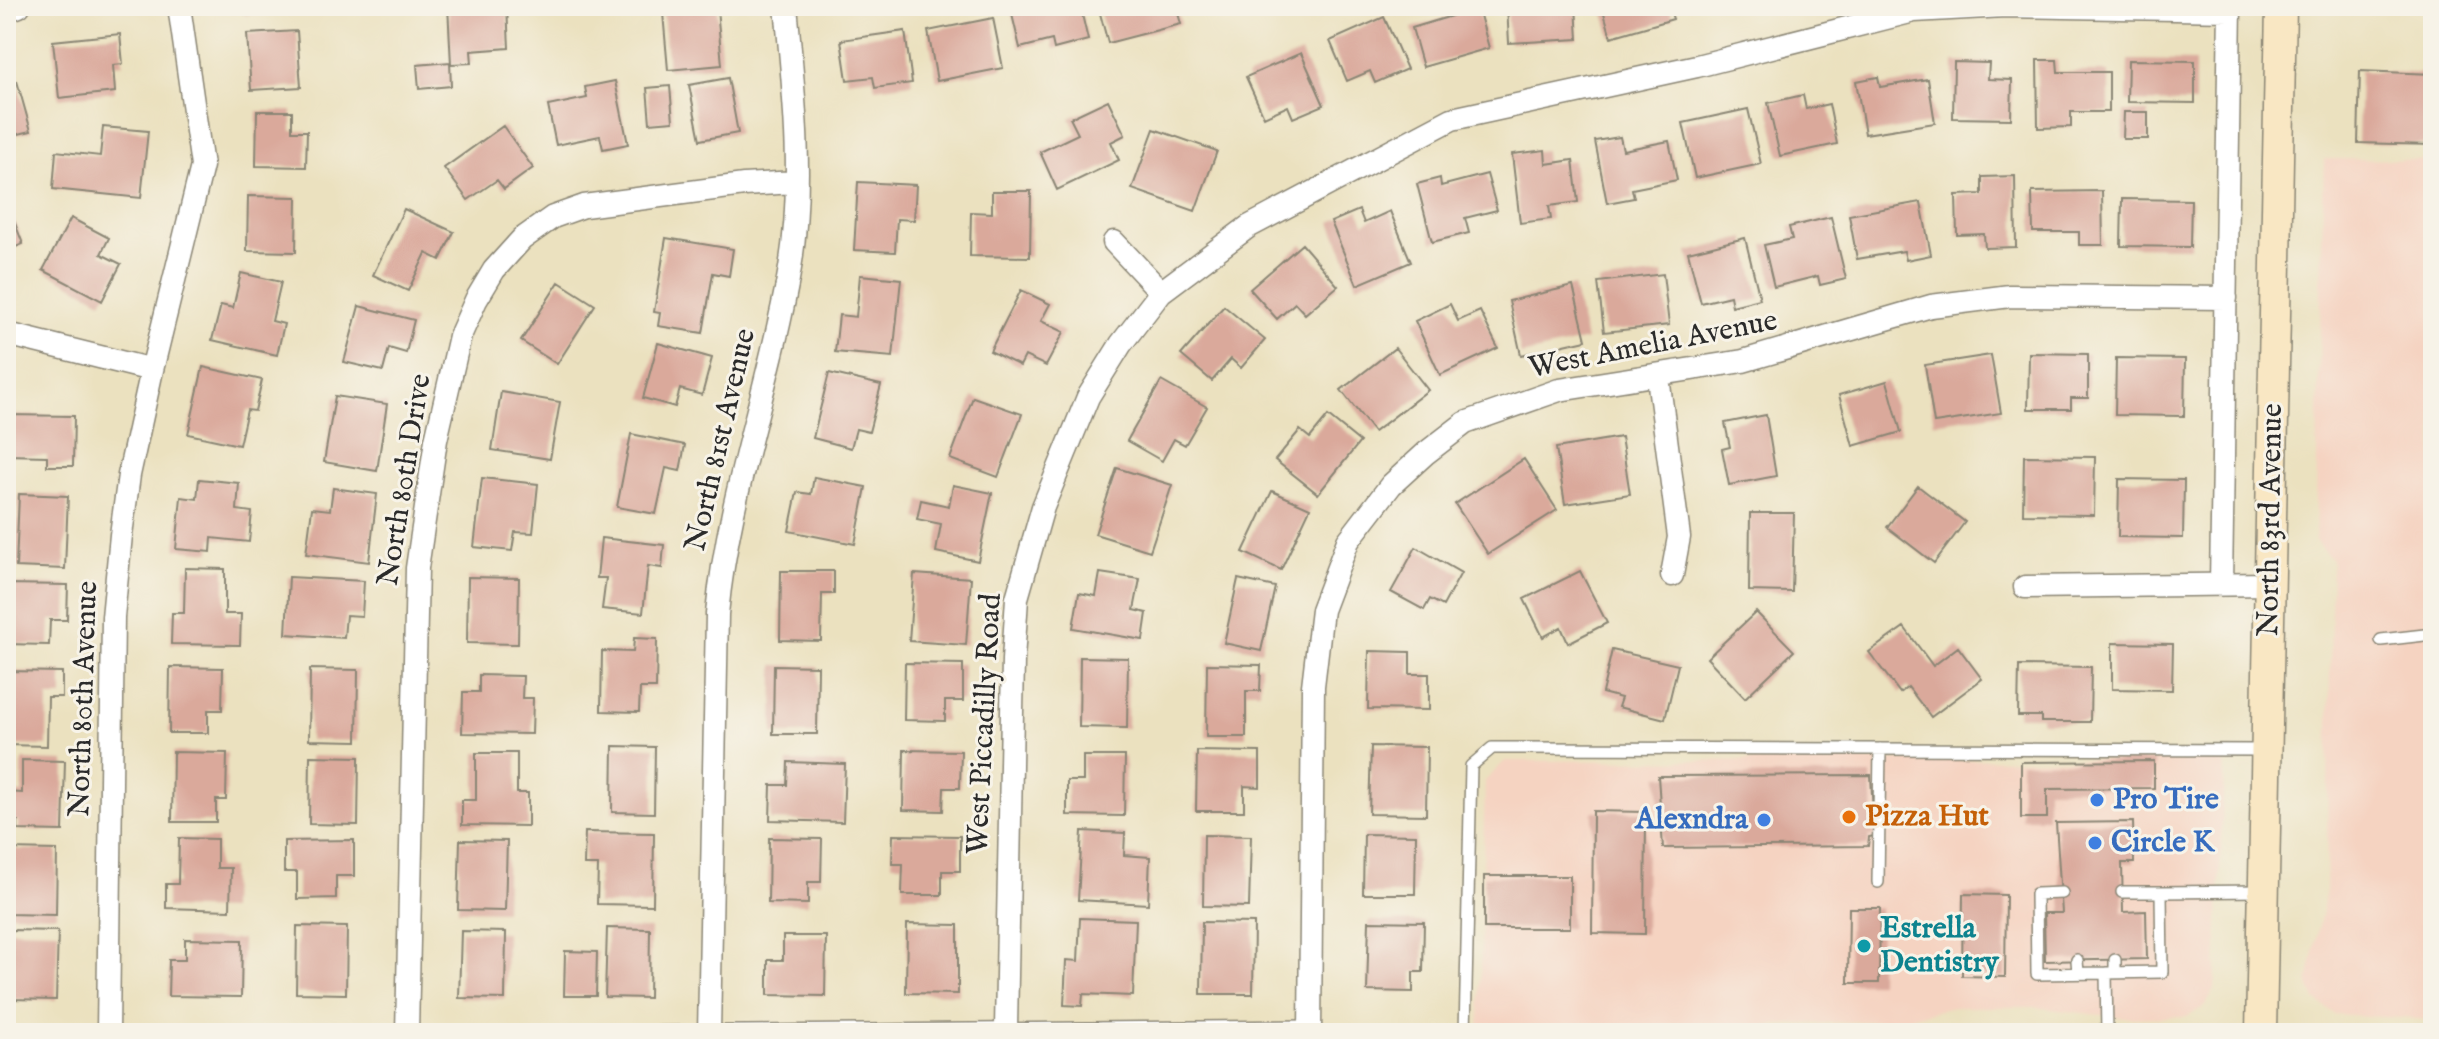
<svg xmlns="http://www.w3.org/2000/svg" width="2439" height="1039" viewBox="0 0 2439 1039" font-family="'IM FELL English',serif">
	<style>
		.built { fill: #f5d3c1 }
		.building { fill: #daa99b }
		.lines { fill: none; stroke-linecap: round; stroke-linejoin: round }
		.lane-casing { stroke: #8b8675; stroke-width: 14 }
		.street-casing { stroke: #8b8675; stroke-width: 25 }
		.secondary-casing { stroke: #8b8675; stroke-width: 33 }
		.lane { stroke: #fff; stroke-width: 11 }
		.street { stroke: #fff; stroke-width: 22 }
		.secondary { stroke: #f9e7c3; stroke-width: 30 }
		.shop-dot { fill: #3f7fe0; stroke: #f7f3e8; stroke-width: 3 }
		.food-dot { fill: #e8710a; stroke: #f7f3e8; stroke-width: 3 }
		.culture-dot { fill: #0f9aa8; stroke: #f7f3e8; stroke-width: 3 }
		.labels { text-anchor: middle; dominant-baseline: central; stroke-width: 6; stroke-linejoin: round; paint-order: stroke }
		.street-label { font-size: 30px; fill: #2b2b2b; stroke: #f7f3e8 }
		.shop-label { font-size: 30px; font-weight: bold; fill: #366cbe; stroke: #f7f3e8; text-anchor: start }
		.food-label { font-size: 30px; font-weight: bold; fill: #c56008; stroke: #f7f3e8; text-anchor: start }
		.culture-label { font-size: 30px; font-weight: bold; fill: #0d838f; stroke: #f7f3e8; text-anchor: start }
	</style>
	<rect width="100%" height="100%" fill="#f7f3e8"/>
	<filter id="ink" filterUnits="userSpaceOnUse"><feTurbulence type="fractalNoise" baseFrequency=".0125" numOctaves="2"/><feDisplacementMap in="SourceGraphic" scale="16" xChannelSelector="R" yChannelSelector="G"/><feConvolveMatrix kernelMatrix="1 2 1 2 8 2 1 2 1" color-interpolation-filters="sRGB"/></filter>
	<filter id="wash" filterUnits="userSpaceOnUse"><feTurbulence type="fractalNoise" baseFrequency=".006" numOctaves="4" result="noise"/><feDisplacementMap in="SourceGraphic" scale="32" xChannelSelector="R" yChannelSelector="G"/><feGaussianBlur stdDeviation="1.8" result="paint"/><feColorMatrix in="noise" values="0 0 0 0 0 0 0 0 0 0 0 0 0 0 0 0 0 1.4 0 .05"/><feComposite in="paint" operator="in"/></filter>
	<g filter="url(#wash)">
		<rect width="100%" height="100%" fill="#ebe1bf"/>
		<!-- built -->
		<path class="built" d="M2324,159l109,1v860l-99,-6 -19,-14 -7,-18 18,-92 6,-330 -17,-19z
			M2225,759l-10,229 -10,18 -18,11 -63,1 -90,-11h-81l-57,13 -300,13h-117l6,-252 20,-20z"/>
		<g id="blocks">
			<!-- building -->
			<path class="building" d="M243,6h41v2l-39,7z
				M448,6h59l2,42 -38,3 1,12 -21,1z
				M1010,6h70l8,34 -34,9 -2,-9 -32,8z
				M1098,6h78l5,18 -73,19z
				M1507,6h69l2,33 -69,4z
				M1602,6h67l4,13 -62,18z
				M717,8l5,57 -54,5 -5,-57z
				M1478,8l11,40 -66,19 -11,-39z
				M1384,17l23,52 -32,14 -5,-12 -23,10 -17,-40z
				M993,18l10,50 -66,13 -9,-50z
				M297,31l4,56 -50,3 -4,-56z
				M905,31l7,52 -37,5 -2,-11 -26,3 -6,-40z
				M120,34l3,30 -10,1 2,27 -56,6 -6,-57z
				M1301,53l23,52 -31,13 -5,-12 -24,11 -18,-40z
				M2037,60h20l1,12h51v40h-38v15l-33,1z
				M2128,60l67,1v42l-68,-1z
				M450,62l1,24 -32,3 -2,-24z
				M1954,62l35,1 -1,16 24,1 -1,39 -58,-1z
				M2360,71l73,3v71l-75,-2z
				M1878,77l2,10 48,-8 7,44 -70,11 -9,-53z
				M728,78l10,55 -38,7 -11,-55z
				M17,81l14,50 -25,6v-53z
				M615,81l13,63 -25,5 -3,-13 -44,9 -8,-39 39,-8 -2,-11z
				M670,86l3,35 -23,2 -3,-35z
				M1803,95l3,14 23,-5 8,40 -57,12 -12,-53z
				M1108,100l17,35 -14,7 8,18 -62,30 -17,-38 38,-18 -8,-16z
				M1748,109l13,55 -66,14 -12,-55z
				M257,111h35v20h15l-1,36 -50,-1z
				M2124,112h24v27h-25z
				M503,126l30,42 -29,21 -7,-9 -29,20 -24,-32z
				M103,127l45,4 -7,67 -88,-9 3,-38 44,5z
				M1154,129l63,22 -22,60 -63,-22z
				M1620,137l3,13 46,-9 8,39 -45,9 2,9 -27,5 -12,-62z
				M1545,150l1,14 27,-4 5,42 -29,4 2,13 -31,4 -8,-69z
				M1487,174l10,36 -32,8 4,15 -37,9 -15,-58 23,-6 1,8z
				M2015,176l1,71 -31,1 -1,-14 -27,1 -1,-40 26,-1v-17z
				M858,182l58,3 -2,35 -17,-1 -2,33 -41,-2z
				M992,191h39l-1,66 -60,-1 1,-44 21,1z
				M2102,191l1,54h-24v-13h-46l-1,-40z
				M248,196l49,1 -1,55 -49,-1z
				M2122,199l69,1 -1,47 -69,-1z
				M6,200l17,44 -17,7z
				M1921,202l10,53 -25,5 -2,-9 -47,8 -8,-44z
				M404,209l50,23 -14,28 -14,-7 -18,38 -35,-16z
				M1359,210l5,13 26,-12 21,51 -54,23 -26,-63z
				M1831,217l15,62 -26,6 -2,-9 -44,11 -10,-42 28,-6 -3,-12z
				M71,218l38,20 -8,16 20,10 -19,37 -59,-31z
				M666,238l67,11 -4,27 -16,-3 -10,60 -45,-7 2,-13 -6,-1z
				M1745,238l15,61 -28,7 -2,-10 -29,7 -13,-51z
				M1302,244l36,42 -33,28 -10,-11 -18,16 -27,-30z
				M241,273l40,9 -9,39 12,3 -7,31 -65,-15 9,-35 12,3z
				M1663,274l6,51 -65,7 -6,-50z
				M860,275l41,4 -8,78 -58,-5 4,-37 17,2z
				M559,282l36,23 -38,59 -36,-23z
				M1573,286l13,54 -65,15 -12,-54z
				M1021,290l29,14 -9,17 23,11 -18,34 -21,-10 -5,10 -30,-15z
				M1450,304l8,17 22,-10 18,37 -58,27 -25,-54z
				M359,306l55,14 -8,33 -17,-5 -6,23 -39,-9z
				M1224,306l41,34 -24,28 -10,-9 -19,22 -31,-26z
				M658,343l54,15 -10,37 -22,-6 -5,18 -32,-9z
				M1395,348l33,42 -54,42 -33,-42z
				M2029,353l59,1v44h-17v11h-43z
				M1991,355l10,58 -67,10 -9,-58z
				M2116,358l69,1 -1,57 -69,-1z
				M203,367l59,13 -7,31 -8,-1 -8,35 -51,-11z
				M829,373l52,12 -12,47 -13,-3 -5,19 -38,-10z
				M1161,381l46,26 -22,38 -11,-6 -12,22 -35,-20z
				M1887,381l14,51 -48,14 -14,-51z
				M501,392l59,10 -10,57 -58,-9z
				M335,396l52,8 -10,67 -53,-9z
				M973,397l49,17 -24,63 -48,-18z
				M8,415l66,1 -1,50h-26v-10l-40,-1z
				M1766,415l10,61 -47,9 -7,-36 8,-2 -5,-24z
				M1328,416l32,26 -42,52 -43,-34 25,-30 10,8z
				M631,434l54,11 -5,26 -14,-3 -10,46 -39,-7z
				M1621,437l9,57 -65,10 -9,-56z
				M2024,456l71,1 -1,58 -71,-1z
				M1524,459l33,51 -69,44 -33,-50z
				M1117,468l55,17 -22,66 -55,-17z
				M814,477l52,10 -11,57 -66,-13 8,-39 14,2z
				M482,478l56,6 -5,49 -18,-1 -3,19 -38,-4z
				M199,479l40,4 -2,27 15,2 -3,30 -37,-4 -1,14 -35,-3 5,-52 16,2z
				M2119,479l65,1 -1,58 -65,-1z
				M953,485l39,8 -14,68 -42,-9 5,-28 -24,-5 4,-19 28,6z
				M1918,486l47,36 -31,41 -47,-36z
				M333,488l44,6 -8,68 -63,-8 6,-46 18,2z
				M1272,491l38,17 -29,62 -38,-18z
				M19,494l49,2 -3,73 -49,-2z
				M1750,513h44l-2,79 -43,-1z
				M601,538l63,7 -2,23 -14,-2 -5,47 -41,-4 4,-31h-9z
				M1416,547l45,26 -18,33 -13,-7 -6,11 -33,-18z
				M185,568l40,1v45h16l-1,31 -69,-1 1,-31h12z
				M781,571h53v23h-12l-1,47 -41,-1z
				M1580,571l27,52 -39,20 -7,-16 -18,10 -19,-38z
				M1100,573l40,6 -6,31 13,3 -4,27 -70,-12 6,-35 17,3z
				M914,574l57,4 -5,67 -57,-4z
				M289,577l75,4 -2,35 -16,-1 -2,23 -58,-4z
				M468,577l51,1 -1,66 -51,-1z
				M1238,579l37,8 -14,64 -37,-8z
				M6,584l62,1 -1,35h-17l-1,25 -43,-1z
				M1756,612l38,39 -49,47 -38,-40z
				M1904,627l29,39 25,-19 24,32 -51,38 -23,-30 -8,6 -31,-41z
				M2430,637h3v105h-5z
				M634,638l23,1 -1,49h-16l-1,24 -38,-1 1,-60 31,1z
				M2112,643l61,1 -1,46 -60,-1z
				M1612,650l66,15 -13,54 -47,-12 3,-9 -19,-5z
				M1369,651l41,1v22h19v36l-61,-1z
				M1080,657l48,1 -1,70 -48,-1z
				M905,663l58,1v37h-18v20l-41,-1z
				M1207,664l54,1 -1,26h-14v46h-40z
				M774,665l44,1 -1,68h-44z
				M2019,666l72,1 -1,55h-49v-6h-23z
				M170,667l53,1 -1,42h-14v23h-39z
				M310,669l48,1 -1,71 -48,-1z
				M6,671l56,1v25h-14l-1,49 -41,-1z
				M479,675l44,1 -1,22h11l-1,36 -70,-1 1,-41h16z
				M613,746l42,1 -1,66 -42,-1z
				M1371,746l56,1 -1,68 -57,-1z
				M904,750l57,1 -1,37h-16l-1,23 -40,-1z
				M1197,751l63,1v35l-16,-1v25h-48z
				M173,752l54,1 -1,47h-10v22h-44z
				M476,753h41v40h11v33l-66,-1v-25h14z
				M310,756l49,1 -1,68 -49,-1z
				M1083,756h42l-1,60 -57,-1v-34h16z
				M22,760l43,1 -2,70 -45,-1v-9h-12v-29l16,1z
				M2154,761v27l-107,1v29h-26v-56z
				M788,762l57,2 -2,58 -73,-2 1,-35h16z
				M1871,775l3,61 -5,1 -1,9 -205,2 -5,-72z
				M1593,811l53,1 -1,122 -53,-1z
				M2133,822l1,41h-12l1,49 23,-1 1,48 -102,2 -1,-48h18l-6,-90z
				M1082,831l43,2 -1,22 26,2 -2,47 -70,-4z
				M585,832l69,1 -1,72 -56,-1 1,-39h-14z
				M1364,834l52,1 -1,59h-52z
				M893,835l67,1v35h-18v24h-40l1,-31h-11z
				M1204,835l47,1 -2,71 -46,-1z
				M179,838l38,1v29h14l-1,42 -64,-2v-24h12z
				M769,838l53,1 -1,43h-13v22l-40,-1z
				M354,840v36h-18v22l-39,1v-27h-13v-31z
				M460,840l47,1 -2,70 -47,-1z
				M8,849l49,1 -1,65 -49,-1z
				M1484,876h86v52h-86z
				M2430,886h3v60h-4z
				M1963,894l43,1 -1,82 -43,-1z
				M1849,908h31l-1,75h-31z
				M1080,918l56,2 -3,76 -50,-2 -1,12 -18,-1 2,-45 12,1z
				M1369,921l55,1 -1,50h-10v20l-46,-1z
				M1202,922l52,1 -1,71h-52z
				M907,924l51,1v69l-52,-1z
				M297,926l50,1 -1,67 -50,-1z
				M607,928l43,1 -1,69 -44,-1z
				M11,930l47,1 -2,69 -46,-1z
				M461,931l45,1 -1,67 -46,-1z
				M783,936h43l-1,60 -57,-1v-35h15z
				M185,939l57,1 -1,57 -73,-1 1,-36h16z
				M565,951l32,1 -1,44h-32z"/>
		</g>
	</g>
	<g filter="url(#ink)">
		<use href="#blocks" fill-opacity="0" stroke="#8b8675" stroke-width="2"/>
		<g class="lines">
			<defs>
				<path id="lane" d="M2381,640l52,-6
					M1878,882l2,-133
					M2122,892h39
					M2062,893l-26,1 1,80 69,-1
					M2077,960l1,13
					M2115,960v13
					M527,1033l783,-7
					M1465,1033l6,-267 21,-18 773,2
					M2107,1033l-1,-60 56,-1 -1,-80 101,-1"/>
				<path id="street" d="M6,11l13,-5
					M1114,242l47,50
					M7,334l145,36
					M1658,377l21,160 -7,38
					M2221,584l9,-578
					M2025,587l245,-3
					M1006,1028l7,-368 4,-62 26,-91 45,-110 33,-53 40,-52 87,-65 204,-108 245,-53 217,-55 91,-5 225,4
					M108,1033l5,-416 8,-82 8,-60 23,-105 50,-204 -23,-160
					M407,1033l10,-465 19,-128 24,-104 16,-36 18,-30 28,-31 31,-22 31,-11 160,-21 51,-3
					M709,1033l8,-419c11,-119 53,-228 73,-346 14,-85 4,-176 -4,-262
					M1310,1033l3,-347 9,-76 26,-69 43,-56 35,-32 39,-30 94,-33 184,-29 188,-55 79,-10 216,2"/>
				<path id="secondary" d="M2261,1033l20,-1027"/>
			</defs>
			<!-- lane casing -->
			<use href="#lane" class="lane-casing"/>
			<!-- street casing -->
			<use href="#street" class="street-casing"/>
			<!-- secondary casing -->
			<use href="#secondary" class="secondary-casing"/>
			<!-- lane -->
			<use href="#lane" class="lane"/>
			<!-- street -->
			<use href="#street" class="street"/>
			<!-- secondary -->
			<use href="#secondary" class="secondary"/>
		</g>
	</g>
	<!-- markers -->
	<g class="shop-dot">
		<circle cx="2097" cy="800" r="8"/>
		<circle cx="1764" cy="820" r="8"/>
		<circle cx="2095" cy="843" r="8"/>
	</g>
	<circle class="food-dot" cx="1849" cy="817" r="8"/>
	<circle class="culture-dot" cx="1864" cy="946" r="8"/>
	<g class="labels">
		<!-- street labels -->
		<g class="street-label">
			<text transform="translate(1653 345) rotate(-11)">West Amelia Avenue</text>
			<text transform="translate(721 440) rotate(-77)">North 81st Avenue</text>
			<text transform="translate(405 480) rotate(-81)">North 80th Drive</text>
			<text transform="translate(2271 520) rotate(-89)">North 83rd Avenue</text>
			<text transform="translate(84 699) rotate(-88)">North 80th Avenue</text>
			<text transform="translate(985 724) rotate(-87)">West Piccadilly Road</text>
		</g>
		<!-- shop labels -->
		<g class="shop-label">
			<text x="2113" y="800">Pro Tire</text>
			<text x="1748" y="820" text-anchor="end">Alexndra</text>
			<text x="2111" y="843">Circle K</text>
		</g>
		<!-- food labels -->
		<g class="food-label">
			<text x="1865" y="817">Pizza Hut</text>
		</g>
		<!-- culture labels -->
		<g class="culture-label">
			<text x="1880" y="929">Estrella<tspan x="1880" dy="34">Dentistry</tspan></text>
		</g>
	</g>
	<!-- margin -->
	<rect width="2439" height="1039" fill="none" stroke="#f7f3e8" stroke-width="32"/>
</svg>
